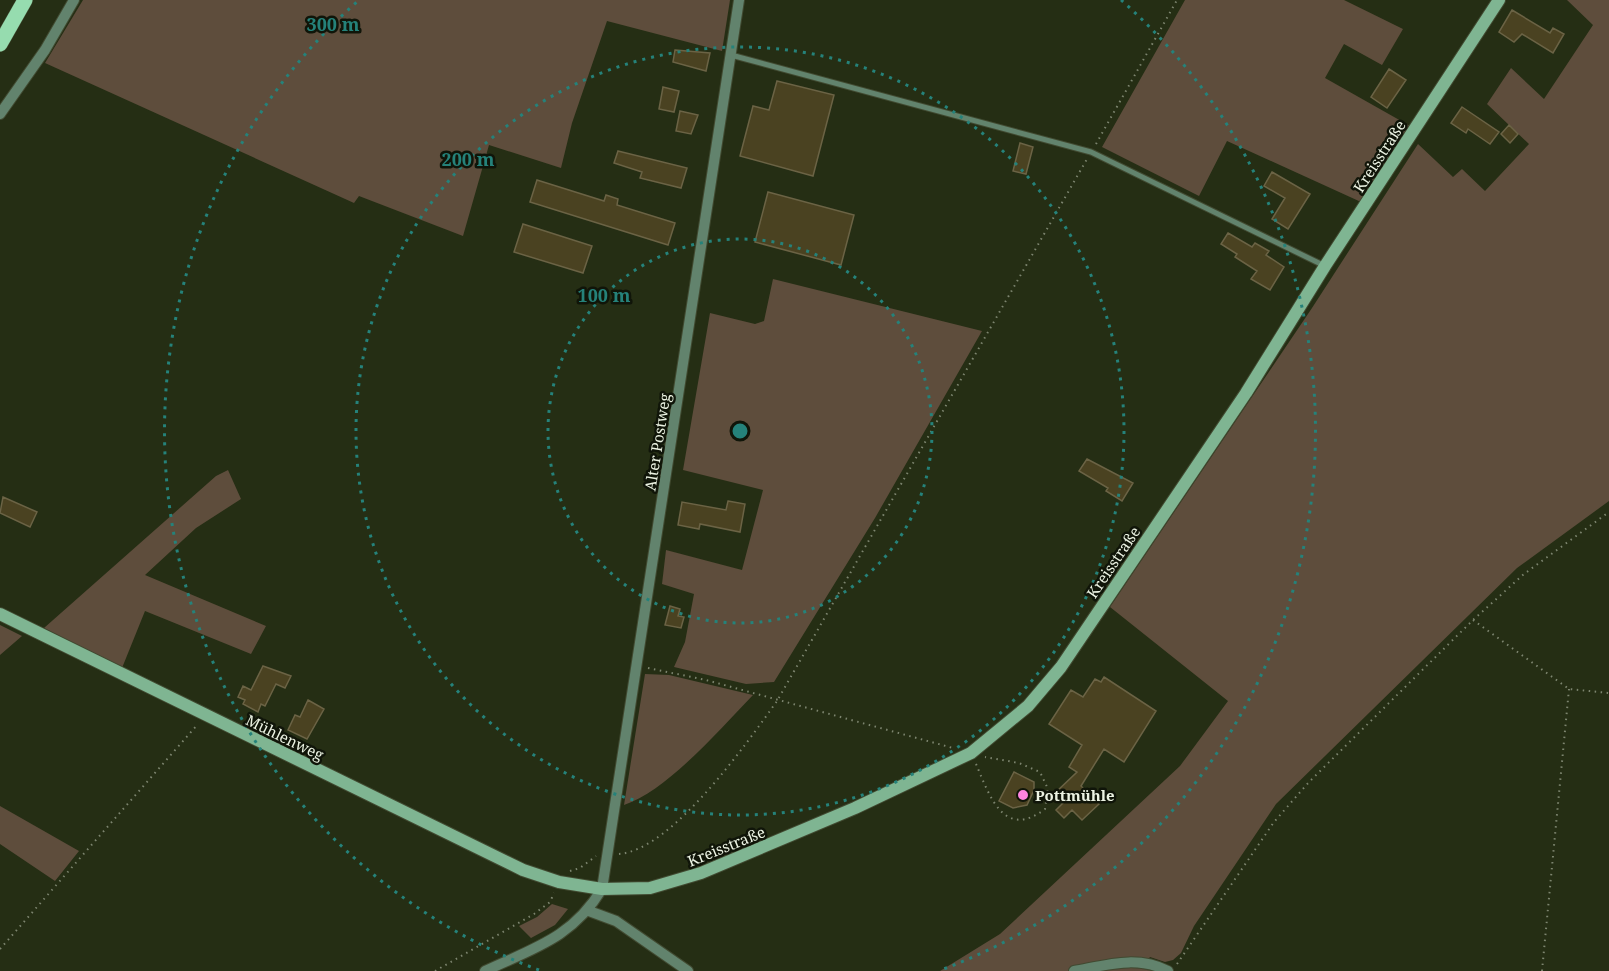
<svg xmlns="http://www.w3.org/2000/svg" width="1609" height="971" viewBox="0 0 1609 971" font-family="'Noto Serif',serif">
	<style>
		.green { fill: #5e4d3c }
		.building { fill: #4a4221; stroke: #6b6345; stroke-width: 1.5 }
		.lines { fill: none; stroke-linecap: round; stroke-linejoin: round }
		.lane-casing { stroke: #414a31; stroke-width: 7 }
		.street-casing { stroke: #414a31; stroke-width: 12 }
		.secondary-casing { stroke: #414a31; stroke-width: 14 }
		.primary-casing { stroke: #414a31; stroke-width: 16 }
		.path { stroke: #7d856f; stroke-width: 2; stroke-dasharray: 1.5 4.5; stroke-linecap: butt }
		.lane { stroke: #62836d; stroke-width: 5 }
		.street { stroke: #62836d; stroke-width: 10 }
		.secondary { stroke: #7fb592; stroke-width: 12 }
		.primary { stroke: #96dcaf; stroke-width: 15 }
		.ring { fill: none; stroke: #25827a; stroke-width: 3; stroke-dasharray: 3 6 }
		.poi-dot { fill: #fe85e0; stroke: #101509; stroke-width: 2 }
		.labels { text-anchor: middle; dominant-baseline: central; stroke-width: 5; stroke-linejoin: round; paint-order: stroke }
		.street-label { font-size: 15px; fill: #ecf3e3; stroke: #101509 }
		.poi-label { font-size: 15px; font-weight: bold; fill: #ecf3e3; stroke: #101509; text-anchor: start }
		.centre { fill: #25827a; stroke: #101509; stroke-width: 3 }
		.ring-label { font-size: 18px; text-anchor: middle; font-weight: bold; fill: #25827a; stroke: #101509; stroke-width: 5; stroke-linejoin: round; paint-order: stroke }
	</style>
	<rect width="100%" height="100%" fill="#252e14"/>
	<!-- green -->
	<path class="green" d="M83,0h647l-8,51 -115,-30 -35,102 -11,45 -72,-23 -26,91 -104,-40 -5,7 -309,-140z
		M1185,0h159l59,29 -21,36 -38,-21 -19,34 85,48 -49,76 -134,-61 -28,55 -97,-49z
		M1567,0h42v501l-92,67 -241,236 -82,122 -13,27 -8,7 -8,2 -15,-5 -8,10 11,4h-213l60,-37 180,-168 48,-65 -118,-94 202,-299 106,-164 35,33 9,-8 23,22 44,-47 -42,-40 24,-36 33,31 49,-74z
		M773,279l209,52 -107,187 -101,164 -28,2 -72,-17 11,-25 9,-48 -32,-10 4,-34 76,20 21,-80 -80,-20 27,-157 45,11 9,-3z
		M228,470l13,29 -45,29 -51,47 121,51 -15,28 -106,-43 -23,57 -78,-40 172,-152z
		M0,625l22,11 -22,19z
		M645,674l24,1 84,20c-33,34 -86,96 -129,110z
		M0,806l79,45 -24,30 -55,-37z
		M552,904l16,5 -13,16 -24,13 -12,-12 18,-9z"/>
	<!-- building -->
	<path class="building" d="M1512,10l38,23 3,-5 11,6 -11,19 -31,-19 -8,8 -15,-10z
		M675,50l35,3 -4,18 -33,-9z
		M1389,69l17,11 -19,28 -16,-11z
		M777,81l57,14 -21,81 -73,-20 13,-50 16,4z
		M663,87l16,4 -5,21 -15,-3z
		M1462,107l37,25 -9,12 -22,-15 -2,4 -15,-10z
		M680,111l18,4 -7,19 -15,-3z
		M1509,125l9,9 -8,9 -9,-9z
		M1020,143l13,4 -7,27 -13,-3z
		M618,151l69,17 -6,20 -41,-10 2,-6 -28,-9z
		M1272,172l38,22 -22,35 -16,-10 13,-21 -21,-12z
		M537,180l67,21 2,-6 12,4 -1,6 58,18 -7,22 -138,-43z
		M768,192l86,23 -13,50 -86,-23z
		M523,224l69,22 -9,27 -69,-21z
		M1228,233l24,14 3,-4 14,8 -3,4 18,12 -14,23 -19,-11 6,-8 -22,-14 2,-3 -16,-10z
		M1087,459l46,24 -11,18 -16,-10 2,-3 -29,-17z
		M3,497l34,15 -7,15 -30,-14z
		M728,501l17,3 -5,28 -40,-8 -1,5 -21,-4 4,-23 44,8z
		M670,606l10,3 -2,7 6,1 -3,11 -16,-3z
		M263,666l28,10 -6,12 -9,-4 -11,22 -4,-2 -3,8 -15,-8 2,-4 -7,-3 5,-11 8,4z
		M1104,677l52,34 -32,51 -20,-13 -23,37 18,18 -17,16 -10,-10 -8,8 -8,-8 8,-8 -9,-9 22,-21 -8,-5 13,-22 -33,-21 22,-34 12,7 12,-18 6,3z
		M308,700l16,9 -17,30 -19,-9 7,-15 5,2z
		M1014,772l20,10v8l-7,15 -14,3 -14,-7z"/>
	<g class="lines">
		<defs>
			<path id="lane" d="M731,55l360,97 234,114"/>
			<path id="street" d="M0,114l45,-64 29,-50
				M589,911l27,10 72,50
				M485,971c49,-23 87,-33 117,-82l137,-889
				M1074,971c33,-6 63,-16 94,0"/>
			<path id="secondary" d="M0,614l523,256 36,12 43,7 48,-1 51,-15 154,-65 116,-55 57,-47 33,-39 185,-274 79,-127 174,-266"/>
			<path id="primary" d="M0,44l25,-44"/>
		</defs>
		<!-- lane casing -->
		<use href="#lane" class="lane-casing"/>
		<!-- street casing -->
		<use href="#street" class="street-casing"/>
		<!-- secondary casing -->
		<use href="#secondary" class="secondary-casing"/>
		<!-- primary casing -->
		<use href="#primary" class="primary-casing"/>
		<!-- path -->
		<path class="path" d="M1096,144l81,-144
			M1473,620l96,69 40,4
			M648,668l58,12 247,68
			M976,764c14,33 28,76 69,45l3,-20 -8,-17 -21,-9 -34,-6
			M619,854c53,-4 128,-111 158,-153l310,-542
			M570,871l10,-3 16,-12
			M0,949l198,-225
			M1177,964l97,-142 35,-40 164,-162 51,-46 85,-62
			M435,971l99,-57 16,-12 4,-9
			M1542,971l27,-282"/>
		<!-- lane -->
		<use href="#lane" class="lane"/>
		<!-- street -->
		<use href="#street" class="street"/>
		<!-- secondary -->
		<use href="#secondary" class="secondary"/>
		<!-- primary -->
		<use href="#primary" class="primary"/>
	</g>
	<!-- distance rings -->
	<g class="ring">
		<circle cx="740" cy="431" r="192"/>
		<circle cx="740" cy="431" r="384"/>
		<path d="M539 970A575 575 0 0 1 359 0M1121 0A575 575 0 0 1 941 970"/>
	</g>
	<!-- markers -->
	<circle class="poi-dot" cx="1023" cy="795" r="6"/>
	<g class="labels">
		<!-- street labels -->
		<g class="street-label">
			<text transform="translate(1379 156) rotate(-57)">Kreisstraße</text>
			<text transform="translate(657 442) rotate(-81)">Alter Postweg</text>
			<text transform="translate(1113 562) rotate(-56)">Kreisstraße</text>
			<text transform="translate(285 737) rotate(26)">Mühlenweg</text>
			<text transform="translate(726 846) rotate(-22)">Kreisstraße</text>
		</g>
		<!-- poi labels -->
		<g class="poi-label">
			<text x="1035" y="795">Pottmühle</text>
		</g>
	</g>
	<circle cx="740" cy="431" r="9" class="centre"/>
	<g class="ring-label">
		<text x="333" y="31">300 m</text>
		<text x="468" y="166">200 m</text>
		<text x="604" y="302">100 m</text>
	</g>
</svg>
